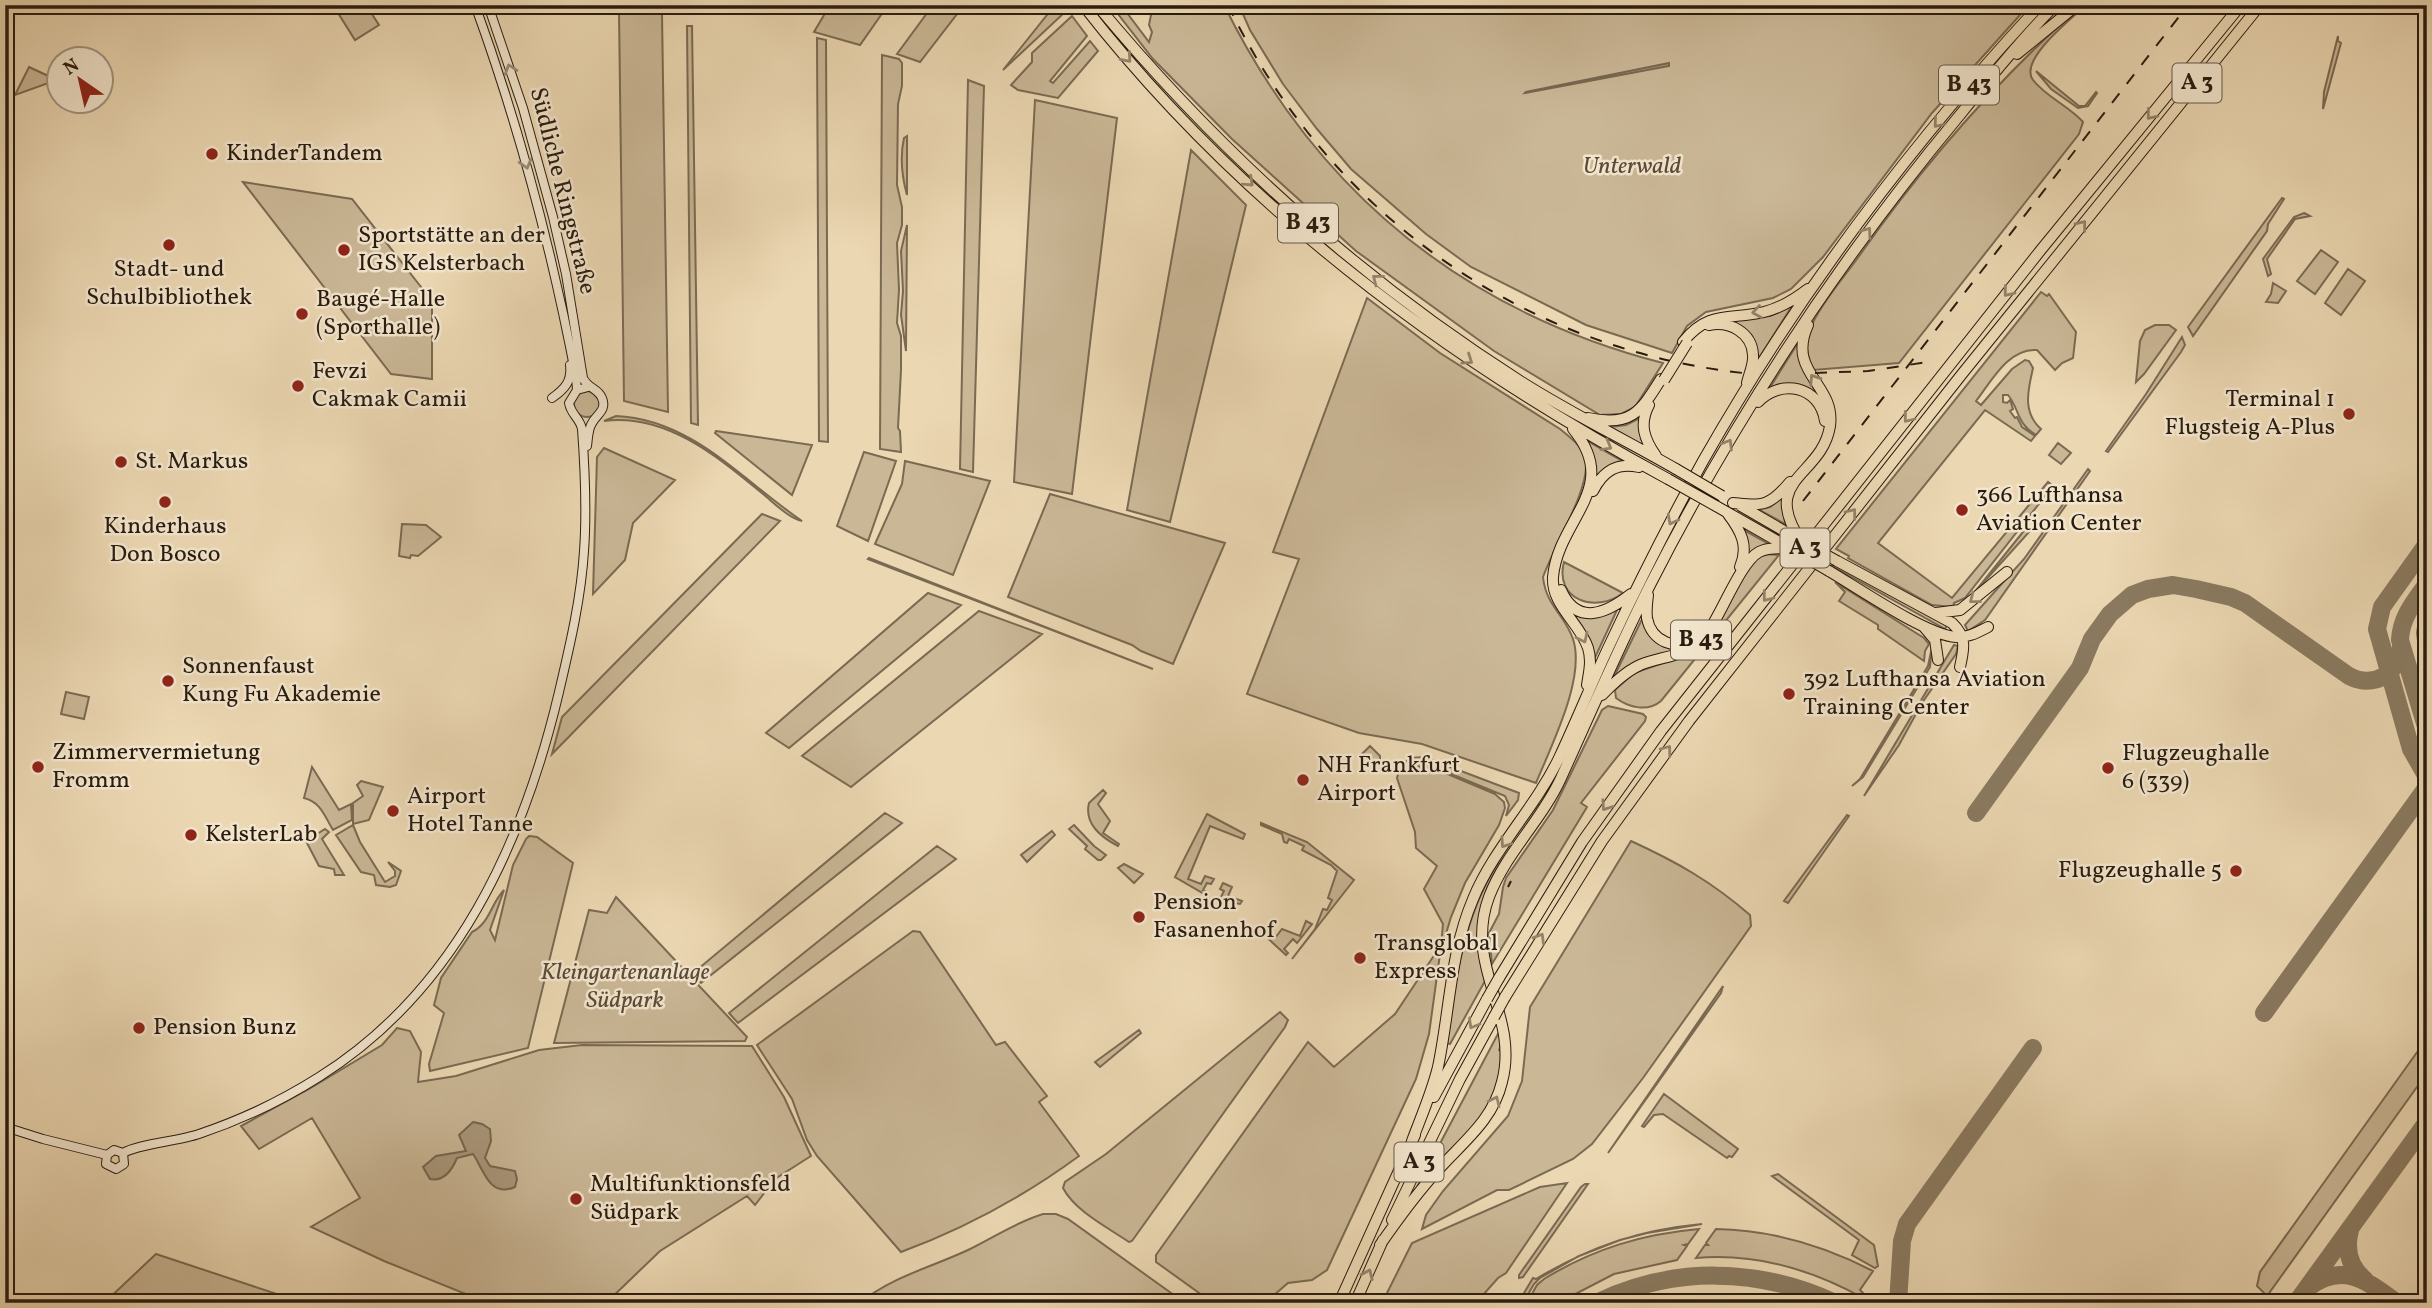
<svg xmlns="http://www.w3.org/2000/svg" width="2432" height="1308" viewBox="0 0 2432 1308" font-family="Vollkorn,serif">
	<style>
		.green { fill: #cab796; stroke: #7a6a52; stroke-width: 2 }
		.water { fill: #a9977b; stroke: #766650; stroke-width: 2 }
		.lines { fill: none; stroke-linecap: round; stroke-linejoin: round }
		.taxiway { stroke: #8a7a60; stroke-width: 18 }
		.secondary-casing { stroke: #291c0f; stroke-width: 10 }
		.highway-casing { stroke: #291c0f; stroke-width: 12 }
		.secondary { stroke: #f2e5cd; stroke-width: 8 }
		.highway { stroke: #ebd7b2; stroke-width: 10 }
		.rail { stroke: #291c0f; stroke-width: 2; stroke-dasharray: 12 12; stroke-linecap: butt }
		.highway-bridge-casing { stroke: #291c0f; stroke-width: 12; stroke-linecap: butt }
		.highway-bridge { stroke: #ebd7b2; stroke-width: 10 }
		.oneway { stroke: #948369 }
		.oneway2 { stroke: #988b78 }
		.poi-dot { fill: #8f2418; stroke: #f2e5cd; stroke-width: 2.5 }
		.labels { text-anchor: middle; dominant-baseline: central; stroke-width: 5; stroke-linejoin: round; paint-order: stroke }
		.shield { fill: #f2e5cd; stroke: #655848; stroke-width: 2 }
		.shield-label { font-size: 23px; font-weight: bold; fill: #291c0f }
		.poi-label { font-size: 24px; fill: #291c0f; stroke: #f2e5cd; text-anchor: start }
		.park-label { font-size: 24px; font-style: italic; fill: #594a38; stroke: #f2e5cd }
		.street-label { font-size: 24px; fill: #291c0f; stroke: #f2e5cd }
	</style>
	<rect width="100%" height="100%" fill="#ebd7b2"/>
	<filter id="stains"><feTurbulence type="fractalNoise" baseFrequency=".00286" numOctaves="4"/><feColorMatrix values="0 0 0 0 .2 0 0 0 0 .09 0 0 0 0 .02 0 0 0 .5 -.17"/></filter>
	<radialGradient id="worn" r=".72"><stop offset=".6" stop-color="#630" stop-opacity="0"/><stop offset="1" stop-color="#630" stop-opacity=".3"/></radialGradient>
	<!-- green -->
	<path class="green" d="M333,5h33l13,20 -24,15z
		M680,5h53l-5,9 -51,-4z
		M830,5h58l-28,40 -46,-13z
		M933,5h31l-44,57 -23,-8z
		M1055,5h12l-3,8 -61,57z
		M1111,5h10l28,37 3,-10 -3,-7 4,-20h71c92,186 238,306 439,358l-28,44 -14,7 -21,1 -106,-64 -138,-100 -124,-112 -79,-80z
		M1239,5h790l-97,108 -109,144 -32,32 -18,9 -67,14 -19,14 -15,27 -86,-28 -115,-58 -45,-33 -75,-65 -34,-40 -34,-45 -33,-54z
		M2082,5h4c-14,13 -68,55 -53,75 13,17 36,26 50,42l-4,12 -180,229 -86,7c-7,-17 -9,-27 -1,-45 8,-20 32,-48 45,-66 65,-93 140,-179 225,-254z
		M619,11l43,3 6,398 -44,-11z
		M1072,16l15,20 -37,45 3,2 37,-42 8,10 -40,47 -40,-8 -7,-5 21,-23v-9z
		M687,26h5l6,399 -7,-2z
		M2338,36v5l3,2 -18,66 1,-17z
		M817,38l9,2 2,402 -9,-1z
		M882,55l17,4 3,4v23l-4,18 -1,81 5,22v18l-5,18 2,47 -2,33 4,13v34l-3,58 2,3 1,21 -21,-3z
		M29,67l28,13 -42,15z
		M2036,71l43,35h6l11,-14 1,1 -9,13 -10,2 -27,-19z
		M968,80l16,6 -11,386 -13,-3z
		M1035,100l82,18 -45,376 -58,-12z
		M907,136v59c-5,-18 -7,-39 -3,-57z
		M1191,150l55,55 -76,317 -43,-12z
		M243,182l109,17 80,102v78l-41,-5z
		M2282,198l2,1 -16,25 -1,7 -74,105 -5,-9z
		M2304,213l6,3 -15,3 -28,40 4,15 -3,2 -5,-17 31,-42z
		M907,225l-1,126 -5,-36 2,-24 -2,-40z
		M2321,250l17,12 -23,32 -18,-13z
		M2348,269l17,12 -24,34 -16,-12z
		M2273,283l13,8 -8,12 -12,-1 5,-8z
		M2041,292l6,4 2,-2 27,38 -3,26 -11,5 -7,7 -18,-20c-29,-2 -46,32 -61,51l5,4 31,-36 13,-9 4,1 4,7c-5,22 -11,44 8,61l-5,6c-20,-12 -16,-25 -28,-40h-5v7l4,1 3,-3 3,9 -3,2 5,7 2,-1 5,10 13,9 -4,5 -46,-31 -107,133 74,55 96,-116 5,4 -88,112 -11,5 -1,4 -21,-2 -84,-47 1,-2 -13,-7z
		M1367,298l73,55 120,76c10,8 21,16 25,29 8,26 -32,90 -42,119 3,29 22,38 30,62 13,39 -22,107 -37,144l-114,-39 -63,-11 -112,-39 52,-135 -26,-7z
		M1792,306l-35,55 -28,-41 41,-4z
		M2155,325h14l7,5 -32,44 -8,8 4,-41 5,-11z
		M2182,337l3,8 -4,7 -73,100 -2,-1 40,-57z
		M1798,343l1,14 23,44 -7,-6 -46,-6z
		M574 404a13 13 0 1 1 26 0a13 13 0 1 1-26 0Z
		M616,416c76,3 127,65 186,105 -12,-2 -28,-18 -39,-27 -45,-37 -97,-81 -159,-73z
		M1640,418l6,29 -35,-20 15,-2z
		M716,431l96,14 -20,50 -77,-62z
		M1584,439l38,22 -15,6 -12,10z
		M2058,443l13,10 -10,11 -12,-9z
		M604,448l71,32 -42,43 -8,37 -32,34 4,-137z
		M864,452l32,9 -28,80 -31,-15z
		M905,461l85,20 -37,94 -78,-31 27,-60z
		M2088,469l2,2 -105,149 -17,11 -3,-6 59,-66z
		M1050,494l175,49 -52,121 -32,-13 -9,-6 -124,-48z
		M1782,498l3,26 -27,-15 12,-2z
		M762,514l18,7 -228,233 10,-37z
		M402,524l24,1 15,12 -23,19 -7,-1 -1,3 -11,-2z
		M2027,527l3,4 -56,62z
		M1742,529l29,16 -25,16z
		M1764,554l15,1 -118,146c-13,11 -32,7 -45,-3l-1,-8 19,-17 53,-18 62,-88 6,-8z
		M869,558l284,111 -285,-110z
		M1564,562l59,31c-27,21 -69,7 -59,-31z
		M1834,564l114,60 -3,5 -113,-63z
		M1835,582l89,56 5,6 -4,7 -1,10 -46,-32v-4l-39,-24 6,-9z
		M928,593l33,12 -172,143 -23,-15z
		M1565,603l35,13 17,-6 -24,52z
		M979,611l63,23 -191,153 -49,-31z
		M1643,617l3,11 40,19 -74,34z
		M1954,645l4,1 -2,8 -34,49 -23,42 -35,51z
		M1932,647l-2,20 -67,110 -11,9 8,-7 68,-113z
		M66,692l23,5 -5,22 -23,-5z
		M1608,706l35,8 3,3 -1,4 -64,82 6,4 -95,157 -3,-31 10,-19 4,-27 3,-9 47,-68 49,-100z
		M1370,746l10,10v4l-6,4 -6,-1 -8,-7z
		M1424,757l95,36 -1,7 -12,16 3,-11 -4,-9 -78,-32 -22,-2 7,-4z
		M1409,766l22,1 64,27 9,8 1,6 -6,17 -34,58 -14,34 -11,37 -11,80 -13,45 -89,191 -15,10 -24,3 -14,12 -30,8h-31l-57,-41v-7l152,-213 26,25 61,-53 46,-69 2,-21 -19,-35 13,-23 -21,-18 -1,-16 -18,-54 3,-11z
		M312,767l27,43 12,-6 1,16 -19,10c-8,-13 -12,-28 -29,-32z
		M361,781l22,6 -14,33 -16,4v-21l10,-7 -6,-11z
		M1103,790l3,3 -8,11 12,17 -7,12 16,11 -1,2c-17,-9 -34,-22 -29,-43z
		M1538,804l2,1c-38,61 -78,99 -55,176l-35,63 -3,-1c7,-57 15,-115 43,-167 13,-25 31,-48 48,-72z
		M885,813l17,10 -201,160 -9,-9z
		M1207,814l38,20 -2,5 -33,-13 -22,53 13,5 4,-8 9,3 -3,5 -4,-1 -4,7 4,2 -1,3 -31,-18z
		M1847,815l2,1 -61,87 -4,-2z
		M1261,823l46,19 47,38 -62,79 23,-30 8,-20 4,1 5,-10 -4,-2 9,-27 -6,-6 -29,-15 2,-4 -15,-7 -2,4 -3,-1 -2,-8 -21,-9z
		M353,825l7,17 25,40 10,-6v-5l-7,-9 13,9 -5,14 -6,2 -14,-2 -2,-10 -13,-3 -25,-37z
		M1074,825l20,21 12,9 -5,5h-3l-13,-11 2,-3 -18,-17z
		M325,829l4,3 -7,7 22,36h-9l-1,-6 -15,-3 -13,-25z
		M1052,831l3,4 -28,27 -6,-7z
		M529,836l8,1 36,26 -45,185 -98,23 -1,-7 15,-51 -10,-8 7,-27 31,-46c18,-9 19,-29 32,-42l-14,40 5,10 18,-75 13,-26z
		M1631,841c46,21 81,41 119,74l1,11 -108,152 -51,66 -19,15 -64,31h-12l-75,39 4,-14 17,-24 65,-75 14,-35 8,-74z
		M937,846l19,13 -218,164 -9,-10z
		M1124,864l19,10 -9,9 -16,-15z
		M1223,883l9,4 -4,9 14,5 -2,3 -24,-5 1,-2 3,2 4,-8 -4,-2z
		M616,897l131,140 -2,4 -191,2 35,-133 18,3z
		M1306,921l6,3 -15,19 -4,-4 -9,10 4,4 -2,2 -24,-22 1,-2 12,7 7,-9 18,7z
		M913,931l7,1 76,113 9,-3 42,54 -8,6 40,54c-53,39 -116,73 -178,96l-84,-96 -10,-16 -15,-41 -35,-54z
		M1723,986l-2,7 -113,160z
		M1280,1012l8,8 -3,7 -153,214 -3,1c-22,-15 -54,-31 -66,-54l2,-6 41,-28z
		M397,1028l13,3 11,21 -3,30 38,-6 83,-26 43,-5 170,1 32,51 27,59 -36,23 -20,26 -8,-9 -87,55 -54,52h-118l-104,-42 -73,-34 49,-29 -48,-80 -53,31 -18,-23 68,-37 73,-44z
		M1139,1030l2,3 -41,34 -5,-5z
		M1500,1030l2,11 -3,10 4,-7c-1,9 -1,19 -2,28 -8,47 -54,82 -84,115z
		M2425,1041l2,32 -160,223 -10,-10 3,-14z
		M1664,1094l74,55 -6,8 -3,-1 -2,2 -64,-44 -9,1 -10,12 -2,-1z
		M1778,1174l96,71 4,21 -3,2 -23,-13 7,-15 -87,-64z
		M1567,1183l-61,90 -8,5 -22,25h-94l30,-60 128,-56z
		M1585,1184h3l-65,93 -4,1v-3l62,-88z
		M1043,1214h13l12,5 117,84h-325c31,-26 72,-36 108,-53 25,-12 48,-28 75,-36z
		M1702,1224l-55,9 -27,7 -41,16 -39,22 -6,6 -11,19h-5l15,-25 3,1c55,-33 103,-49 166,-55z
		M1699,1229l-11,15 -4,1 3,1 -10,14 -63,14 -56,29h-31l10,-18 7,-6c49,-30 98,-45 155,-50z
		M1716,1229c57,1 107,16 157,42l-13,19 5,5 -2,3c-52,-29 -107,-45 -167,-40l9,-13h3l-2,-2z
		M156,1254l148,49h-99l-17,-7h-11l-11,7h-62z
		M1719,1295l57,8h-110v-3z"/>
	<!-- water -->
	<path class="water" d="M1669,63v3l-144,27 1,-1z
		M473,1122l9,2 8,5 1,12 -6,17 5,8 25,5 2,8 -2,8c-26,11 -31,-17 -42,-33l-16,4c-5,12 -13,24 -27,21l-7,-12 13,-11 30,-5 -7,-16z"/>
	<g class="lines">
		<!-- taxiway -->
		<path class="taxiway" d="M2427,544l-45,63 -5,22 34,120 16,28
			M2427,584c-13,18 -26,33 -27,56l27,90
			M2427,621l-2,12 2,15
			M1976,813l104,-145 12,-29 18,-25 22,-19 16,-6 25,-4 23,4 35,8 14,6 104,73c25,13 49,-2 52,-29
			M2264,1013l163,-226
			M2350,1230c-5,19 -1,37 15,50
			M2309,1287c35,-26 59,-5 88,16
			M1596,1303c76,-37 162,-36 239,0
			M1898,1303l4,-62 5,-17 126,-176
			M2296,1303l131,-181"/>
		<defs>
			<path id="secondary" d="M475,5c44,121 77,246 101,372l1,13
				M488,5l35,103 30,109 13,57 17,104c5,11 15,10 19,20 5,12 -5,16 -10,25 -4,6 -4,16 -5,23
				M552,398c13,-9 20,-17 18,-33
				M5,1127l38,12 64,16 7,-5 9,3
				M123,1153c15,-9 56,-12 76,-19 42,-14 82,-33 120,-57 137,-86 204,-233 240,-385 11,-47 22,-93 25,-141 3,-41 1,-81 -2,-122 -2,-11 -11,-14 -13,-26l8,-13 11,-3
				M107,1155l-1,9 10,5 8,-5 -1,-11"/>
			<path id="highway" d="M1083,5c156,200 364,355 585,474
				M1097,5c121,146 263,274 423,376 50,32 104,58 156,88
				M2017,54l60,-49
				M1709,325c20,-4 43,7 44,30 1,9 -4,19 -6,28
				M1683,342c25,-32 47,-22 81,-30 17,-4 31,-13 44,-23
				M1758,402c23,-24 62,-16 67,19
				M1649,405c-10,19 -5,34 7,51
				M1588,418c42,9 52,-5 73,-39
				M1573,429c49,59 -15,90 -20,148 -2,28 27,46 35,71 4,13 1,24 -1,37
				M1593,491c10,-20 24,-29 46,-24
				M1733,503c30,4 38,2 57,-21
				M1716,506l72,41
				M1741,506l57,33
				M1728,514c13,17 21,32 12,53
				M1801,541c-42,-63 21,-64 29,-115 6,-42 -44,-53 -22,-101
				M1837,561l115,62c15,14 12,26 8,44
				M1829,571c29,17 97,64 127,66 12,1 22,-5 32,-10
				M1561,590c16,37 46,23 70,4
				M1648,595c-1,8 -2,16 -1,23 4,23 29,34 49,21
				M1936,613l24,-3 47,-38
				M1924,627l11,13 3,20
				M1602,695c11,-11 23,-23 38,-30 21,-9 48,-8 64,-27 16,-20 36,-76 55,-86 10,-5 22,-4 32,-3
				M1499,978l83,-136 79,-111 379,-480 201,-246
				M1505,997l97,-156 87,-120 273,-347 298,-369
				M1434,1097l53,-98
				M1412,1141c9,-24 20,-49 26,-74 12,-57 12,-114 35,-168 21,-51 62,-91 86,-141 18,-38 33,-76 51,-114 29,-62 60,-123 93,-183 93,-164 209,-318 337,-456
				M1392,1220l68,-141 34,-62
				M1380,1245c18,-26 37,-52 58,-75 25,-28 55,-50 64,-88 18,-67 -39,-116 -13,-185 16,-43 53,-77 72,-119 29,-64 57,-129 89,-193 85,-167 189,-325 309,-469 31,-38 62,-76 96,-111
				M1339,1303l76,-168
				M1355,1303l28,-63"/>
		</defs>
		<!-- secondary casing -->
		<use href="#secondary" class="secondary-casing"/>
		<!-- highway casing -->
		<use href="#highway" class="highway-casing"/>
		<!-- secondary -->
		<use href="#secondary" class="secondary"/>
		<!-- highway -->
		<use href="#highway" class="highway"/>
		<!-- rail -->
		<path class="rail" d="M1228,5c98,204 289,343 515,368
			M1815,373l53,-2 60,-9
			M1803,501l385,-496
			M1508,887l3,-6"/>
		<defs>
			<path id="highway-bridge" d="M1664,380l23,-37
				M1676,469l46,27
				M1668,479l48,27
				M1801,541l36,20
				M1791,549l38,22
				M1487,999l12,-21
				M1494,1017l11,-20"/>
		</defs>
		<!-- highway-bridge casing -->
		<use href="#highway-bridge" class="highway-bridge-casing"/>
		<!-- highway-bridge -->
		<use href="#highway-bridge" class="highway-bridge"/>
	</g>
	<!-- one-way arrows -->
	<defs><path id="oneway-chevron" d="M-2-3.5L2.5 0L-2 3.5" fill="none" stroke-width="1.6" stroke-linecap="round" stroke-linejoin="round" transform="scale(1.75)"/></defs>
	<g class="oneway">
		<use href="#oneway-chevron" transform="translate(1127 58) rotate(49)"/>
		<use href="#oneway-chevron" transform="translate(2151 115) rotate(129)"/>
		<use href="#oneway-chevron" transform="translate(1938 123) rotate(130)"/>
		<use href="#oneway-chevron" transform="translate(1249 182) rotate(43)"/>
		<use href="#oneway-chevron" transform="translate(2082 225) rotate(-51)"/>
		<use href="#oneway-chevron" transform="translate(1867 232) rotate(-54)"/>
		<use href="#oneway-chevron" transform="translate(1377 279) rotate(-142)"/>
		<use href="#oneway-chevron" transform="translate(2008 292) rotate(129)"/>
		<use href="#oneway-chevron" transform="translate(1757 312) rotate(171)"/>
		<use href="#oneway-chevron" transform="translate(1468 360) rotate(34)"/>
		<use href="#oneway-chevron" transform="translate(1814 379) rotate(-123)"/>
		<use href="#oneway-chevron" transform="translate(1908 418) rotate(128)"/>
		<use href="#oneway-chevron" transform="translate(1728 444) rotate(-59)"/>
		<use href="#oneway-chevron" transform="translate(1607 446) rotate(30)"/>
		<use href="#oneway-chevron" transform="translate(1852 513) rotate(-52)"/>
		<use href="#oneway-chevron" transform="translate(1672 520) rotate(118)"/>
		<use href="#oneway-chevron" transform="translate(1767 597) rotate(128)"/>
		<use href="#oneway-chevron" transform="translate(1974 599) rotate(142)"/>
		<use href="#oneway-chevron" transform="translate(1583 638) rotate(64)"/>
		<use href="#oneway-chevron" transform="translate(1667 750) rotate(-53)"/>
		<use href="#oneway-chevron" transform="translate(1606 806) rotate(124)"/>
		<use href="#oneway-chevron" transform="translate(1505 843) rotate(124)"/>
		<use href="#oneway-chevron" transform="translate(1540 938) rotate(-59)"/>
		<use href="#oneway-chevron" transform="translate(1473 1024) rotate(120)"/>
		<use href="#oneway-chevron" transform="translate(1495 1101) rotate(-65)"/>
		<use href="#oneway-chevron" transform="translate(1368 1274) rotate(-66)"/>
	</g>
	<g class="oneway2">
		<use href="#oneway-chevron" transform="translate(510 69) rotate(-108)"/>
		<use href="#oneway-chevron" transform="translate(526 164) rotate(74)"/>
	</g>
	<!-- markers -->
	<g class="poi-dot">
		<circle cx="212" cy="154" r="7"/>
		<circle cx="169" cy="245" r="7"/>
		<circle cx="344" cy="250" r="7"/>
		<circle cx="302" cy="314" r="7"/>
		<circle cx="298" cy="386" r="7"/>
		<circle cx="2349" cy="414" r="7"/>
		<circle cx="121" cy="462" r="7"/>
		<circle cx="165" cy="502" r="7"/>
		<circle cx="1962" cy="510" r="7"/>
		<circle cx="168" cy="681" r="7"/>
		<circle cx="1789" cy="694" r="7"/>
		<circle cx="38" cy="767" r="7"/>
		<circle cx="2108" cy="768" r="7"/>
		<circle cx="1303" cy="780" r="7"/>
		<circle cx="393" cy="811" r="7"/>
		<circle cx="191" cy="835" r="7"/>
		<circle cx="2236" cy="871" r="7"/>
		<circle cx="1139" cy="917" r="7"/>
		<circle cx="1360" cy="958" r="7"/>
		<circle cx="139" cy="1028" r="7"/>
		<circle cx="576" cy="1199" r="7"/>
	</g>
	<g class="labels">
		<!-- shield labels -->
		<g class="shield">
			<rect x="2172.5" y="63.5" width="49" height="39" rx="5"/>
			<rect x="1939" y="65.5" width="60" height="39" rx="5"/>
			<rect x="1278" y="203.5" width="60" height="39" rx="5"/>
			<rect x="1780.5" y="528.5" width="49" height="39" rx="5"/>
			<rect x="1671" y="620.5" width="60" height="39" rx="5"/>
			<rect x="1394.5" y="1142.5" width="49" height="39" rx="5"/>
		</g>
		<g class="shield-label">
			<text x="2197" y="83">A 3</text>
			<text x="1969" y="85">B 43</text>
			<text x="1308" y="223">B 43</text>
			<text x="1805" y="548">A 3</text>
			<text x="1701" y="640">B 43</text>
			<text x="1419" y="1162">A 3</text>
		</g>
		<!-- poi labels -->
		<g class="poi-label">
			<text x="226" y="154">KinderTandem</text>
			<text x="358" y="236">Sportstätte an der<tspan x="358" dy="28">IGS Kelsterbach</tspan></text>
			<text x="169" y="270" text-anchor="middle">Stadt- und<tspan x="169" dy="28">Schulbibliothek</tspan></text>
			<text x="316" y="300">Baugé-Halle<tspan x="316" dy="28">(Sporthalle)</tspan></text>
			<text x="312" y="372">Fevzi<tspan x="312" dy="28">Cakmak Camii</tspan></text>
			<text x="2335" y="400" text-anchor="end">Terminal 1<tspan x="2335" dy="28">Flugsteig A-Plus</tspan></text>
			<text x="135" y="462">St. Markus</text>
			<text x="1976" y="496">366 Lufthansa<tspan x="1976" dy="28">Aviation Center</tspan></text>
			<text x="165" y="527" text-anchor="middle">Kinderhaus<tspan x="165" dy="28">Don Bosco</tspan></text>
			<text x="182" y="667">Sonnenfaust<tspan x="182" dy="28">Kung Fu Akademie</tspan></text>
			<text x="1803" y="680">392 Lufthansa Aviation<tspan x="1803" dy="28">Training Center</tspan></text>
			<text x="52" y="753">Zimmervermietung<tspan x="52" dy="28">Fromm</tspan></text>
			<text x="2122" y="754">Flugzeughalle<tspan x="2122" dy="28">6 (339)</tspan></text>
			<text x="1317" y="766">NH Frankfurt<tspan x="1317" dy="28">Airport</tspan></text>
			<text x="407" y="797">Airport<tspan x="407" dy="28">Hotel Tanne</tspan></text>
			<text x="205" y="835">KelsterLab</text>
			<text x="2222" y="871" text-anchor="end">Flugzeughalle 5</text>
			<text x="1153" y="903">Pension<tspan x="1153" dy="28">Fasanenhof</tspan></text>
			<text x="1374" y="944">Transglobal<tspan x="1374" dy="28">Express</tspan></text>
			<text x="153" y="1028">Pension Bunz</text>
			<text x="590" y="1185">Multifunktionsfeld<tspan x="590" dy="28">Südpark</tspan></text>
		</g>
		<!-- park labels -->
		<g class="park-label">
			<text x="1632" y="167">Unterwald</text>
			<text x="625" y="973">Kleingartenanlage<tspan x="625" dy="28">Südpark</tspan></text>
		</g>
		<!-- street labels -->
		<g class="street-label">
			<text transform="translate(562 191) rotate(76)">Südliche Ringstraße</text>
		</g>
	</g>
	<!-- margin -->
	<rect width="2432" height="1308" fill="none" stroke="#ebd7b2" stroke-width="28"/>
	<rect x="7" y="7" width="2418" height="1294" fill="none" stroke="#291c0f" stroke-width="3.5"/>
	<rect x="14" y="14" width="2404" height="1280" fill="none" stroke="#291c0f" stroke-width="2"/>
	<!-- north arrow -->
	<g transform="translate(80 80) rotate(326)"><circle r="33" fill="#f2e5cd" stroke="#a29581" stroke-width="2"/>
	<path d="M0-5L12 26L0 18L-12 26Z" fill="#8f2418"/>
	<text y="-10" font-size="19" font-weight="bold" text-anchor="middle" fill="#291c0f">N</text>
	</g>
	<rect width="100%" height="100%" filter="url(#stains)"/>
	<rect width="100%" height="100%" fill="url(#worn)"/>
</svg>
